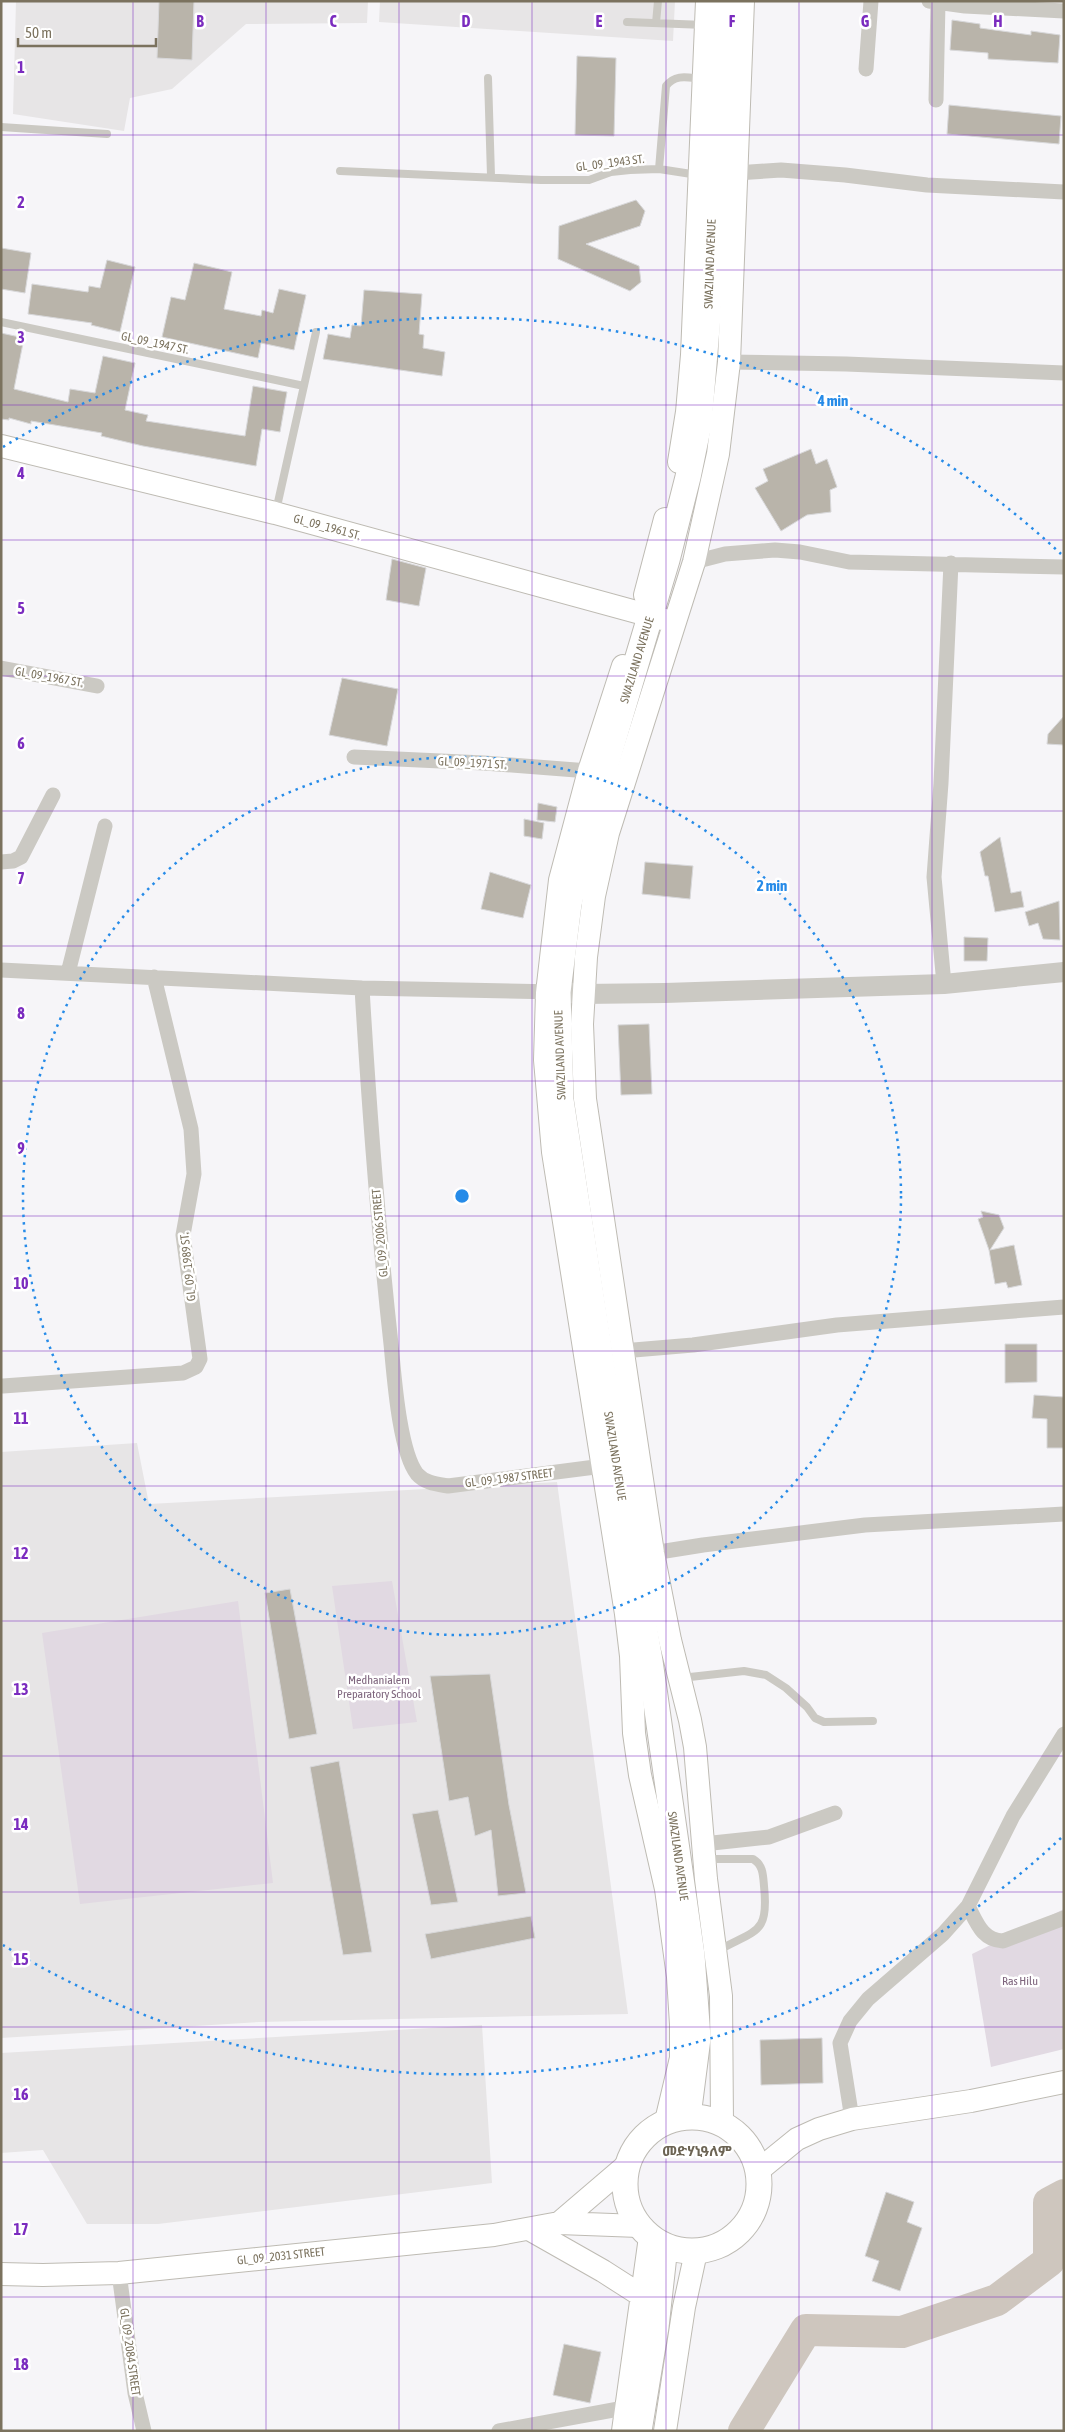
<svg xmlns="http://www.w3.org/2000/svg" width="1065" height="2432" viewBox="0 0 1065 2432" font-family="'Asap Condensed','Noto Sans Ethiopic',sans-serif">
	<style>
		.built { fill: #e7e5e6 }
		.green { fill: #e1d9e2 }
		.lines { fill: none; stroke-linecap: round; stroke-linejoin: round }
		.river { stroke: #cec6be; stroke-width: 32 }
		.building { fill: #b9b4aa; stroke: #d8d8da }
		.secondary-casing { stroke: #bebbb3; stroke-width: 24 }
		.primary-casing { stroke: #bebbb4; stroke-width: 27 }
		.service { stroke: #cbc9c3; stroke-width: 8 }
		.minor { stroke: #cbc9c3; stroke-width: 15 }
		.tertiary { stroke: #cbc9c3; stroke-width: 20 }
		.secondary { stroke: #fff; stroke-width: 22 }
		.primary { stroke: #fff; stroke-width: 25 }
		.grid { fill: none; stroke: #7b2cbf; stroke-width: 1; stroke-opacity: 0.55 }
		.ring { fill: none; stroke: #268be8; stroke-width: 2.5; stroke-dasharray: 2.5 5 }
		.labels { text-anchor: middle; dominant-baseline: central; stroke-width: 5; stroke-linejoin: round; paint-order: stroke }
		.street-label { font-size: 12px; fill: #7b725e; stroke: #fff }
		.park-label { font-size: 12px; fill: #7e657d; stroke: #fff }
		.neighbourhood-label { font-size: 14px; font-weight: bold; fill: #6c6454; stroke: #fff }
		.grid-label { font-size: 16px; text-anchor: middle; font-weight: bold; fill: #7b2cbf; stroke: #fff; stroke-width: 5; stroke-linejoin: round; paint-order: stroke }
		.centre { fill: #268be8; stroke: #fff; stroke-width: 2.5 }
		.ring-label { font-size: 15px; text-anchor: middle; font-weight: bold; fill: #268be8; stroke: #fff; stroke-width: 5; stroke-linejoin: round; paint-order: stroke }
	</style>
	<rect width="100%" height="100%" fill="#f6f5f8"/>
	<!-- built -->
	<path class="built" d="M16,1h352l-1,22 -121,1 -74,65 -42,9 -6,33 -111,-17z
		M380,1h295l-2,40 -294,-19z
		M137,1443l12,61 408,-22 71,532 -369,8 -258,16v-586z
		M482,2025l10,158 -334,41h-71l-44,-74 -42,3v-100z"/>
	<!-- green -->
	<path class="green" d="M392,1581l25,141 -64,7 -21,-143z
		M238,1601l35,282 -193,21 -38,-271z
		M1064,1909v140l-73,18 -19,-113z"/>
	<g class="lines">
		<!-- river -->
		<path class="river" d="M744,2431l62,-101 96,2 95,-32 52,-39v-58l15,-8"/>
	</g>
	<!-- building -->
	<path class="building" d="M159,1h35l-2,59 -35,-2z
		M952,20l28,4v4l51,7v-4l29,4 -2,28 -70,-4v-6l-38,-3z
		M577,56l39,2 -2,78 -39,-1z
		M949,105l112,11 -2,28 -112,-10z
		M636,200l9,11 -5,15 -54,18 53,22 2,16 -11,9 -72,-32 1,-33z
		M1,248l30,5 -6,40 -24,-4z
		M107,260l28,7 -15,65 -29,-7 1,-2 -64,-9 4,-30 56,8 1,-6 11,2z
		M194,263l38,9 -8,37 37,7 1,-6 11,3 6,-24 27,6 -12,55 -33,-7 -3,15 -96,-21 9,-40 14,3z
		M364,290l58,4 -3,40 5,1 -1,13 22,4 -3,24 -119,-17 5,-25 22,4 2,-13 9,1z
		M1,333l23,5 -10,51 54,13 2,-13 25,4 8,-37 32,7 -10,47 23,5 -2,6 99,15 8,-50 34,6 -7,40 -18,-3 -6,37 -113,-20 -42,-10 1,-3 -71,-12v3l-22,-6v2l-8,-1z
		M811,449l5,15 11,-5 10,28 -7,3 1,22 -24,3 -26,16 -26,-43 13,-7 -5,-12z
		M392,559l34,9 -7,38 -33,-6z
		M342,678l56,11 -11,57 -58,-11z
		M1064,716v29l-17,-1 1,-10z
		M538,803l19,4 -2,15 -18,-2z
		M524,819l20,4 -2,16 -18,-3z
		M1000,837l11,56 10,-2 3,16 -29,5 -7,-36h-3l-5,-24z
		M645,862l48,4 -3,33 -48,-5z
		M490,872l41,13 -8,33 -42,-9z
		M1059,901l1,39 -17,-1 -5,-16 -9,3 -4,-14z
		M964,937l24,1 -1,23h-23z
		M649,1024l3,70 -31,1 -3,-70z
		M981,1211l18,4 5,13 -14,22 24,-5 8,40 -14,3 -2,-6 -11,2 -6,-34 -11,-31 5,-2z
		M1005,1344h32v38l-32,1z
		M1034,1395l30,2v51h-17v-29l-15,-1z
		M290,1589l27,145 -28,5 -24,-146z
		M490,1674l19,131 17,88 -28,3 -7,-66 -16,6 -7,-39 -19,4 -19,-125z
		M339,1761l33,191 -29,3 -33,-188z
		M438,1810l20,92 -27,3 -19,-91z
		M531,1916l4,22 -104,21 -6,-25z
		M822,2038l1,45 -62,2 -1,-45z
		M886,2192l28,10 -7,20 15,6 -22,63 -28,-10 7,-20 -14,-5z
		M564,2344l37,8 -11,51 -37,-8z"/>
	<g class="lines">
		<defs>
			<path id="secondary" d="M1,446l274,67 387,106
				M679,462l8,-50 5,-57 15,-354
				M645,595l20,-76
				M623,666l-34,105 -29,109 -13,113 -2,67 8,92 73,462 5,42 3,77 6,42 26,114 12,88 3,47v34l-15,63
				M722,2123l-1,-127 -15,-117 -11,-132 -5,-27 -20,-80 -17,-87 -68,-454 -3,-75 4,-67 8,-61 14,-63 86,-271 24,-108 11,-92 14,-361
				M759,2170l38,-31 22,-10 33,-10 119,-18 93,-19
				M559,2223l69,-59
				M529,2229l74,42 39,25
				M1,2274l42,1 76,-2 375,-38 65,-12 80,3
				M623,2431l27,-194
				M665,2431l19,-124 12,-55"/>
			<path id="primary" d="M688,2116l10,-78 -6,-83 -42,-294 -33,-197 -56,-364 -3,-108 11,-88 17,-73 81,-271 21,-83 11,-53 9,-108 13,-315
				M625 2184a67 67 0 1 1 134 0a67 67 0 1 1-134 0Z
				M639,2431l17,-104 9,-81"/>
		</defs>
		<!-- secondary casing -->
		<use href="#secondary" class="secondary-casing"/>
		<!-- primary casing -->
		<use href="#primary" class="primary-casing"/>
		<!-- service -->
		<path class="service" d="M627,22l78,3
			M656,23l2,-22
			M488,78l3,98
			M1,127l106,7
			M659,169l7,-83c10,-13 23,-8 37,-7
			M340,171l201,9h48l22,-8 19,-2 29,-1 39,6
			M1,322l303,64
			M276,511l40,-179
			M681,1678l63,-7 22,4 20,13 21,19 8,11 9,4 49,-1
			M706,1859h47c10,6 10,15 11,27 5,48 -7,43 -45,64"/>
		<!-- minor -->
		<path class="minor" d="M929,1l36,5 99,5
			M866,69l5,-68
			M936,100l2,-98
			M736,173l45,-3 64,5 82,10 137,7
			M729,362l117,2 218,9
			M694,562l31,-8 50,-4 25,2 49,10 215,5
			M1,668l96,18
			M354,757l130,6 105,8
			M1,862l12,-1 8,-4 32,-62
			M1,970l361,18 195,4
			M68,973l37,-147
			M944,984l-10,-107 7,-94 10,-220
			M362,988c7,119 16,238 29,356 3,30 8,107 26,130 8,9 19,10 31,12l155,-20
			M622,1351l71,-6 144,-20 227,-18
			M3,1386l180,-13 13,-6 4,-8 -17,-124 11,-61 -3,-45 -37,-152
			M653,1553l50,-8 162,-20 199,-11
			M1064,1734l-51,82 -45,90c9,17 14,34 35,35l61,-23
			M703,1844l66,-7 66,-24
			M852,2119l-12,-76 10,-22 18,-22 75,-65 25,-28
			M119,2273l16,120 9,38
			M499,2431l125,-23"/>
		<!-- tertiary -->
		<path class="tertiary" d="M558,992l25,2 82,-1 279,-9 120,-12"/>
		<!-- secondary -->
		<use href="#secondary" class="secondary"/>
		<!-- primary -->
		<use href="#primary" class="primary"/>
	</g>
	<!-- grid -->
	<path class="grid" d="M133,1v2430M266,1v2430M399,1v2430M532,1v2430M666,1v2430M799,1v2430M932,1v2430M1,135h1063M1,270h1063M1,405h1063M1,540h1063M1,676h1063M1,811h1063M1,946h1063M1,1081h1063M1,1216h1063M1,1351h1063M1,1486h1063M1,1621h1063M1,1756h1063M1,1892h1063M1,2027h1063M1,2162h1063M1,2297h1063"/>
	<!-- distance rings -->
	<g class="ring">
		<circle cx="462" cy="1196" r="439"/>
		<path d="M1061 1838A878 878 0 0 1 3 1945M3 447A878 878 0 0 1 1061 554"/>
	</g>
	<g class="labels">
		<!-- street labels -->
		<g class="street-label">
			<text transform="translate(610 163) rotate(-7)">GL_09_1943 ST.</text>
			<text transform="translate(710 264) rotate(-88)">SWAZILAND AVENUE</text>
			<text transform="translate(155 343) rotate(12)">GL_09_1947 ST.</text>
			<text transform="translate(327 527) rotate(15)">GL_09_1961 ST.</text>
			<text transform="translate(637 660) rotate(-73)">SWAZILAND AVENUE</text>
			<text transform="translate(49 677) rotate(10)">GL_09_1967 ST.</text>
			<text transform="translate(472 763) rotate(3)">GL_09_1971 ST.</text>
			<text transform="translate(560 1055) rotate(-92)">SWAZILAND AVENUE</text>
			<text transform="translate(380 1233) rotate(-95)">GL_09_2006 STREET</text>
			<text transform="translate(188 1267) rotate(-96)">GL_09_1989 ST.</text>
			<text transform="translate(615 1456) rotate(81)">SWAZILAND AVENUE</text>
			<text transform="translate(509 1478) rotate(-7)">GL_09_1987 STREET</text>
			<text transform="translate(678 1856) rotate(82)">SWAZILAND AVENUE</text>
			<text transform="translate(281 2256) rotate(-6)">GL_09_2031 STREET</text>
			<text transform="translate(130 2352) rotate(82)">GL_09_2084 STREET</text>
		</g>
		<!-- park labels -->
		<g class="park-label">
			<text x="379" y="1680">Medhanialem<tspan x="379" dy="14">Preparatory School</tspan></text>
			<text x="1020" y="1981">Ras Hilu</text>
		</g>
		<!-- neighbourhood labels -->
		<g class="neighbourhood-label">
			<text x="697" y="2151">መድሃኒዓለም</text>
		</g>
	</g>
	<g class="grid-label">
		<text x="200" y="27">B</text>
		<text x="333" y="27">C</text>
		<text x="466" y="27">D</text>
		<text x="599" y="27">E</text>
		<text x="732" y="27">F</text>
		<text x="865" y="27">G</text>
		<text x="998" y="27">H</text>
		<text x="21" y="73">1</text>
		<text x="21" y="208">2</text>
		<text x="21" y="343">3</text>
		<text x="21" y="479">4</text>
		<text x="21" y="614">5</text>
		<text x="21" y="749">6</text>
		<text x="21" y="884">7</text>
		<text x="21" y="1019">8</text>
		<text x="21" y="1154">9</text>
		<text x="21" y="1289">10</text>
		<text x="21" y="1424">11</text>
		<text x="21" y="1559">12</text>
		<text x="21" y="1695">13</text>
		<text x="21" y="1830">14</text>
		<text x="21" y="1965">15</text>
		<text x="21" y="2100">16</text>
		<text x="21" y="2235">17</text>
		<text x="21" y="2370">18</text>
	</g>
	<circle cx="462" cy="1196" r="8" class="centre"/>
	<g class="ring-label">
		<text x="833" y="406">4 min</text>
		<text x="772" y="891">2 min</text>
	</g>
	<!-- border -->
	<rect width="1065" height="2432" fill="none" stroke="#7b725e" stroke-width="5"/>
	<!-- scale -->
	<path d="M18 38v8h138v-8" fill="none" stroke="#7b725e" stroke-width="2.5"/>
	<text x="25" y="38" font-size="15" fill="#7b725e" stroke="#ffffff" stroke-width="4" paint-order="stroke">50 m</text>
</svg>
